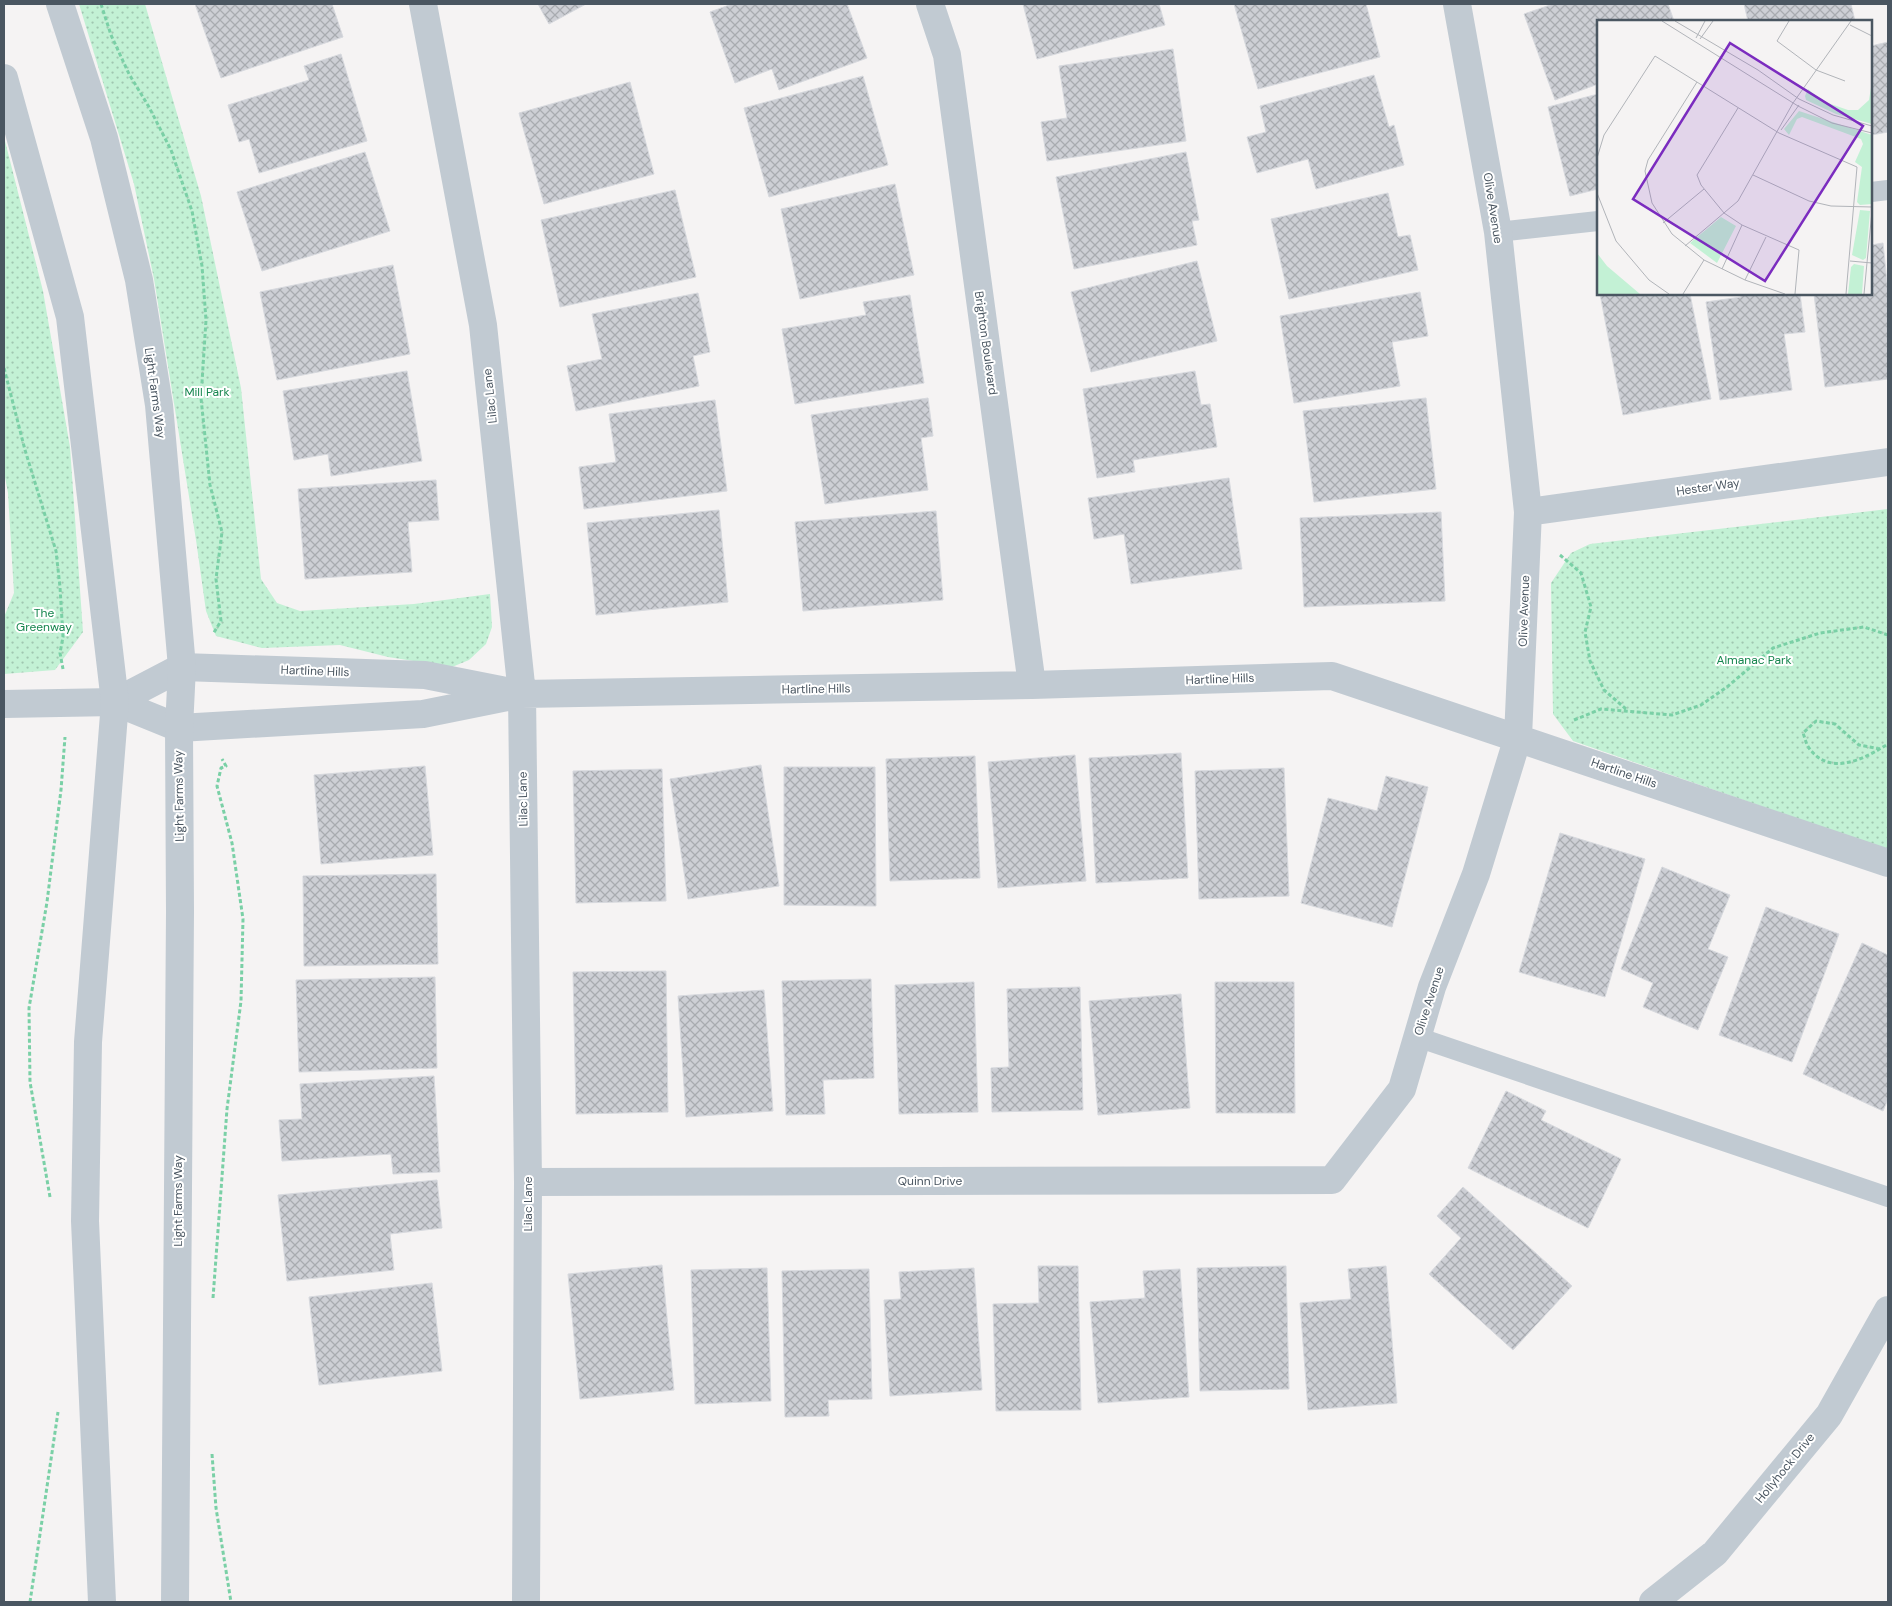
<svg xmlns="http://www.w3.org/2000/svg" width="1892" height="1606" viewBox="0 0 1892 1606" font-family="'DM Sans',sans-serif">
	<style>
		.grass { fill: url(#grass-dots) }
		.building { fill: url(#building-cross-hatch); stroke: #d7d9de }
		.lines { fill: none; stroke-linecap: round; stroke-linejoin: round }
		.path { stroke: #7ad0a6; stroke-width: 3; stroke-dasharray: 4 2.5; stroke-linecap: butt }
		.service { stroke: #c1cad2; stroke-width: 20 }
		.minor { stroke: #c1cad2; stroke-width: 28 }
		.tertiary { stroke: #c1cad2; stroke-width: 28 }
		.labels { text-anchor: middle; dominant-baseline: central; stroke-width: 4; stroke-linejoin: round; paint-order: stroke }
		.street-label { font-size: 12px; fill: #4a5661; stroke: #fff }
		.park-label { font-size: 12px; fill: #17864f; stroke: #fff }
		.inset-road { fill: none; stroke: #b1b4b9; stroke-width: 1 }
		.view { fill: #7b2cbf; fill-opacity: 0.15; stroke: #7b2cbf; stroke-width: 2.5 }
		.inset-edge { fill: none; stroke: #4a5661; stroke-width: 2.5 }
	</style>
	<defs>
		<pattern id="grass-dots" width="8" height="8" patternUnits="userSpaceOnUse" patternTransform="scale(1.25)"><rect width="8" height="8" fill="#c3f1d5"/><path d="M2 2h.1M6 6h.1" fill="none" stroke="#a0c6b0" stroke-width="1.8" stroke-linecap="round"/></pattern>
		<pattern id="building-cross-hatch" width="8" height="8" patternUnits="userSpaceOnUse" patternTransform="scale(1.25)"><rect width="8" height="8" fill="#cdcfd5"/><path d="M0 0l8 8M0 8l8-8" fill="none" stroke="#a8abb0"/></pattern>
	</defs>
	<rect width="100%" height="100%" fill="#f5f3f3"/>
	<!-- grass -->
	<path class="grass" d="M79,4h66l56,192 40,192 20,191 16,24 23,8 114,-7 76,-10 2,33 -6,17 -17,16 -17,7 -64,-10 -48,-12 -78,3 -46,-12 -10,-25 -10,-71 -42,-261 -20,-95z
		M4,137l39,154 27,156 13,185 -28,38 -51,4v-57l10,-24 -6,-100 -4,-21z
		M1888,509v341l-315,-109 -20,-27 -2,-131 20,-30 19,-9z"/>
	<!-- building -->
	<path class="building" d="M195,4h137l11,33 -122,41z
		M538,4h48l-37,20z
		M732,4h115l20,54 -88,32 -7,-21 -37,14 -25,-71z
		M1023,4h136l6,21 -128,34z
		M1234,4h132l14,53 -122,32z
		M1553,4h115l6,17h-76v63l-43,16 -31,-86z
		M1744,4h107l4,17h-107z
		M1888,42v90l-17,3v-89z
		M1173,49l13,92 -139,20 -6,-39 26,-4 -8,-52z
		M341,54l26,87 -108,32 -10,-34 -10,3 -11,-37 81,-25 -5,-14z
		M1374,75l15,52 5,-2 10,40 -88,24 -8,-30 -51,14 -10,-36 19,-5 -6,-26z
		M863,76l25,89 -119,32 -25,-89z
		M630,82l24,92 -110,30 -25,-91z
		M1598,94v95l-28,7 -22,-89z
		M365,152l25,79 -128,40 -25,-79z
		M1186,152l13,68 -7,1 5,24 -123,24 -18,-92z
		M895,184l19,91 -114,24 -19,-90z
		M675,190l21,87 -136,30 -19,-87z
		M1388,193l10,44 12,-2 8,35 -129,29 -18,-80z
		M1883,243l5,49v87l-63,8 -11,-93h57v-49z
		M1197,261l20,80 -126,31 -20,-80z
		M393,265l17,89 -133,26 -17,-88z
		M1420,292l8,44 -36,6 8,44 -106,17 -14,-87z
		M698,293l12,59 -17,4 6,30 -123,25 -9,-45 35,-7 -10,-45z
		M1600,294h90l21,105 -88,16z
		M1740,294h60l5,38 -21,2 8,56 -72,10 -14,-98 35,-5z
		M910,295l14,88 -129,21 -13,-75 84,-14 -3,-13z
		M407,371l15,90 -91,15 -3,-22 -34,6 -11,-69z
		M1195,371l6,34 9,-1 7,43 -84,13 2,12 -38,6 -14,-89z
		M928,398l5,38 -12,2 7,52 -103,14 -14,-89z
		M1426,398l10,91 -122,13 -11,-91z
		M715,400l12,91 -143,18 -5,-42 37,-5 -7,-48z
		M1229,478l13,91 -111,15 -7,-50 -30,5 -6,-41z
		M436,480l3,40 -31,2 4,50 -107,7 -7,-90z
		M719,510l9,92 -132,13 -9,-92z
		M936,511l7,89 -140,11 -8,-89z
		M1441,512l4,89 -141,6 -4,-89z
		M1181,753l7,125 -92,5 -7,-125z
		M1075,755l11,126 -88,7 -10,-126z
		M975,756l5,122 -90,3 -4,-122z
		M761,765l18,121 -91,13 -18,-120z
		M425,766l8,89 -112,9 -7,-89z
		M784,767h91l1,139 -92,-1z
		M1284,768l5,128 -90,3 -4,-128z
		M662,769l4,132 -90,2 -3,-132z
		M1386,776l42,11 -36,140 -91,-24 27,-105 49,13z
		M1560,833l85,26 -40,138 -86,-25z
		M1662,867l68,28 -22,54 20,8 -30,73 -55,-23 10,-24 -32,-14z
		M436,874l2,90 -134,2 -1,-90z
		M1766,907l73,27 -47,128 -73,-27z
		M1862,943l26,12v144l-5,12 -80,-37z
		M666,971l2,141 -92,2 -3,-142z
		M435,977l2,91 -138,4 -3,-92z
		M871,979l3,99 -51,2 2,34 -39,1 -4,-134z
		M974,982l4,130 -79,2 -4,-129z
		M1215,982h79l1,131h-79z
		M1080,987l3,123 -91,2 -1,-44 18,-1 -2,-78z
		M764,990l9,121 -87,6 -8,-121z
		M1181,994l9,114 -92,7 -9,-114z
		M434,1076l6,96 -47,2 -2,-20 -109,7 -3,-41 23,-1 -2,-35z
		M1506,1091l40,20 -5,9 80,39 -33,69 -120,-60z
		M437,1180l5,48 -52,6 4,36 -107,11 -9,-86z
		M1463,1187l109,99 -59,64 -84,-76 32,-36 -24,-22z
		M662,1265l12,125 -94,9 -12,-125z
		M1038,1266h40l3,144 -85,1 -3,-107 46,-1z
		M1286,1266l3,123 -89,2 -3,-123z
		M1386,1266l11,137 -89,7 -8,-107 51,-4 -3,-30z
		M767,1268l4,133 -76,3 -4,-134z
		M974,1268l8,122 -92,6 -6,-96 17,-1 -2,-27z
		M869,1269l3,130 -44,1 1,16 -44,1 -3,-146z
		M1180,1269l9,128 -91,6 -8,-101 55,-4 -2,-27z
		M432,1283l10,88 -123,14 -10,-88z"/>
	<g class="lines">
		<!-- path -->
		<path class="path" d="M101,4l10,31 18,39 20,33 22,43 21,61 10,55 4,54 -5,78 9,87 12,47 -6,47 5,42 -8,13
			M4,368l21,82 31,101 4,36 3,50 -3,16 3,16
			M1560,555l21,18 10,34 -6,25 5,29 14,29 22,19
			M1574,720l27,-11 71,6 29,-10 26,-18 46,-39 47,-15 44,-6 24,8
			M1880,749l-21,-4 -24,-21 -19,-3 -13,12c2,5 3,11 6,15 21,29 55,11 79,-4
			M50,1197l-20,-115 -1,-74 18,-106 14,-112 4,-53
			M213,1298l14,-189 14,-108 2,-82 -11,-76 -15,-57 4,-18 5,-2 -4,-7
			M212,1454l4,54 15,94
			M30,1602l28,-190"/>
		<!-- service -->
		<path class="service" d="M1871,192l17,-2
			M1498,232l100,-11
			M1417,1037l471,160"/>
		<!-- minor -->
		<path class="minor" d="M423,4l60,321 39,369 6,488 -2,420
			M930,4l17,51 85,630
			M1528,512l360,-50
			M115,702l67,-35 243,8 86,17
			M4,704l111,-2 64,26 244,-14 99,-20 510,-9 300,-9 556,187
			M528,1182l804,-2 70,-91 30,-102 44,-113 42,-137 10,-225 -30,-280 -41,-228
			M1653,1602l62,-49 114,-138 59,-105"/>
		<!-- tertiary -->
		<path class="tertiary" d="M60,4l44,134 35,142 20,125 23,262 -3,61 1,184 -5,690
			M4,78l66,239 45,385 -27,340 -3,179 17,381"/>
	</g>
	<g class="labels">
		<!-- street labels -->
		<g class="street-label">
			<text transform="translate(1493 208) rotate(81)">Olive Avenue</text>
			<text transform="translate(986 343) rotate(82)">Brighton Boulevard</text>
			<text transform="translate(155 393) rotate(82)">Light Farms Way</text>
			<text transform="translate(490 396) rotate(-96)">Lilac Lane</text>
			<text transform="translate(1708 487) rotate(-8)">Hester Way</text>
			<text transform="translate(1524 611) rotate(-88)">Olive Avenue</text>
			<text transform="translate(315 671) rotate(2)">Hartline Hills</text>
			<text transform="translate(1220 679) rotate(-2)">Hartline Hills</text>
			<text transform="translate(816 689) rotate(-1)">Hartline Hills</text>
			<text transform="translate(1624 773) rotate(19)">Hartline Hills</text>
			<text transform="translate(179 796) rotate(-91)">Light Farms Way</text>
			<text transform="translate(523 799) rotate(-91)">Lilac Lane</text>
			<text transform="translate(1429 1001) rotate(-72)">Olive Avenue</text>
			<text x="930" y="1181">Quinn Drive</text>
			<text transform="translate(178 1201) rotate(-90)">Light Farms Way</text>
			<text transform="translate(528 1204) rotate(-90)">Lilac Lane</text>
			<text transform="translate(1785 1468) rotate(-51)">Hollyhock Drive</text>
		</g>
		<!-- park labels -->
		<g class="park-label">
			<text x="207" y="392">Mill Park</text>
			<text x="44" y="613">The<tspan x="44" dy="14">Greenway</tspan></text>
			<text x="1754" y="660">Almanac Park</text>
		</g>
	</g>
	<!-- overview -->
	<g transform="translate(1597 20)">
		<rect width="275" height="275" fill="#f5f3f3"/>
		<path d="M275,61v43l-36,-10 -30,-14 -1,-4 3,-7 14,12 26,9h10l11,-10zM202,91l73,24v69l-12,1 -3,-3 5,-35 -7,-5 8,-18 -2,-5 -59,-22 -5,2 -8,16 -5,-6zM263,190l10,1 -4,47 -3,2 -11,-5zM124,197l15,9 -19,37 -27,-20zM0,233l10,13 33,28h-43zM257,244l10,2 -2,28h-14l3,-27z" fill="#c3f1d5"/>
		<path class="inset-road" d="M65,1l136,85 34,17 40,10M78,1l83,49 41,29 34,16 39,11M192,1l-12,20 39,29 29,11M253,5l22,11M99,18l9,-17M103,19l13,-18M100,62l-49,78 -3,11 7,32 20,31 32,26 41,20 40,14M141,88l-41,67 4,10 23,28 18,12 57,25 -4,44M184,110l18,-25M0,138l7,-23 51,-79 124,77 78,34 -11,127M156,155l56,26 22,5 41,1M0,173l19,48 33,39 20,14M66,203l41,-34M88,226l53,-45 55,-98 58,-82M253,241l22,2M125,249l20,-44M148,260l21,-43M86,274l21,-34M267,274l8,-83"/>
		<path class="view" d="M133,23l133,83 -98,155 -132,-82z"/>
		<rect width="275" height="275" class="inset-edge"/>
	</g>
	<!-- border -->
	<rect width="1892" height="1606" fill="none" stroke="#4a5661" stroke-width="10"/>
</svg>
